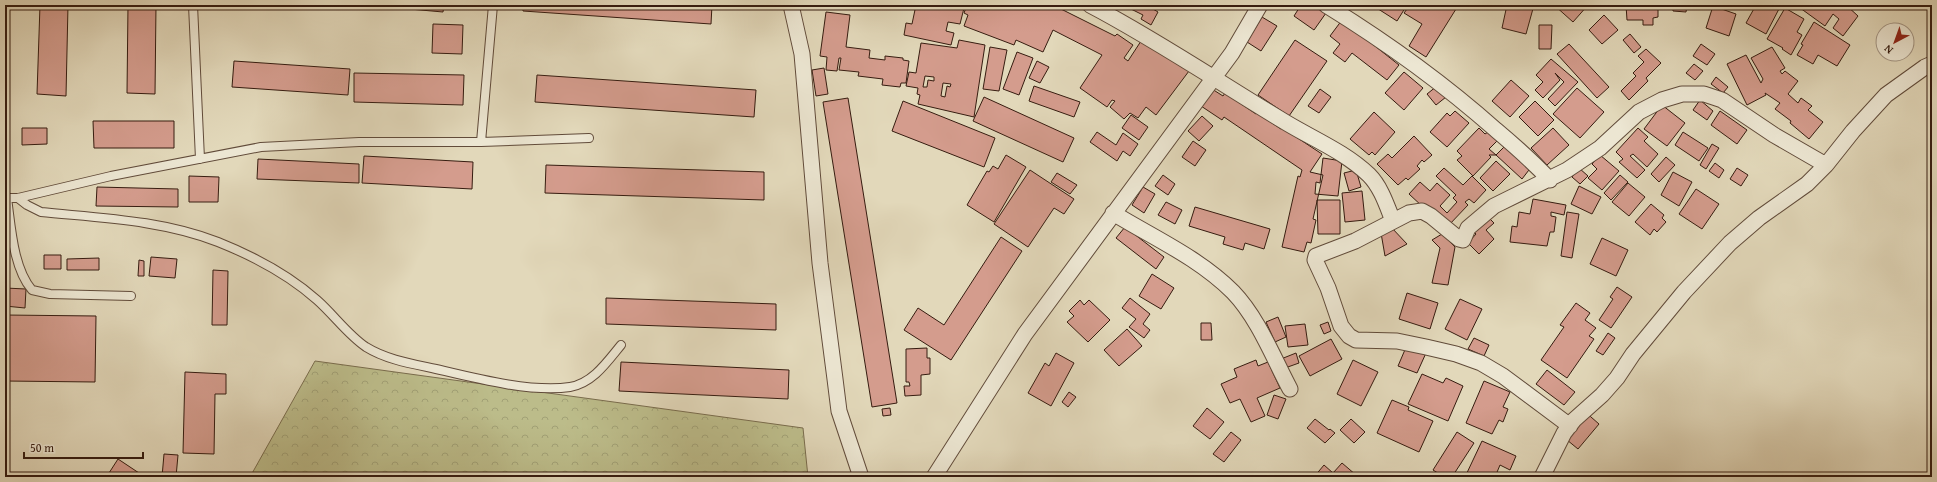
<svg xmlns="http://www.w3.org/2000/svg" width="1937" height="482" viewBox="0 0 1937 482" font-family="'Gentium Book Plus',serif">
	<style>
		.forest { fill: url(#forest-crowns); stroke: #796c4d }
		.building { fill: #d49c8d; stroke: #361c10; fill-rule: evenodd }
		.lines { fill: none; stroke-linecap: round; stroke-linejoin: round }
		.service-casing { stroke: #614b3a; stroke-width: 10 }
		.minor-casing { stroke: #614b3a; stroke-width: 17 }
		.service { stroke: #ece6d2; stroke-width: 8 }
		.minor { stroke: #ece6d2; stroke-width: 15 }
	</style>
	<defs>
		<pattern id="forest-crowns" width="20" height="18" patternUnits="userSpaceOnUse"><rect width="20" height="18" fill="#bcbc8a"/><path d="M2 6a3 3 0 1 1 6 0M12 15a3 3 0 1 1 6 0" fill="none" stroke="#a2a176"/></pattern>
	</defs>
	<rect width="100%" height="100%" fill="#e2d8ba"/>
	<filter id="stains"><feTurbulence type="fractalNoise" baseFrequency=".005" numOctaves="4"/><feColorMatrix values="0 0 0 0 .2 0 0 0 0 .09 0 0 0 0 .02 0 0 0 .5 -.17"/></filter>
	<radialGradient id="worn" r=".72"><stop offset=".6" stop-color="#630" stop-opacity="0"/><stop offset="1" stop-color="#630" stop-opacity=".3"/></radialGradient>
	<!-- forest -->
	<path class="forest" d="M315,361l488,67 5,49h-558z"/>
	<!-- building -->
	<path class="building" d="M40,5h28l-2,91 -29,-2z
		M128,5h28l-1,89 -28,-1z
		M365,5h79l-1,7z
		M523,5h189l-1,19 -188,-13z
		M916,5h33l15,3 -4,16 -12,-2 -2,9 8,2 -3,12 -47,-10 2,-12 6,1z
		M967,5h86l62,31 2,-2 16,11 -9,13 4,3 15,-23 49,29 -36,48 -10,-8 -8,11 -8,-5 -6,6 -14,-12 5,-6 -3,-1 -5,7 -27,-19 22,-33 -49,-25 -10,22 -27,-12 -2,5 -50,-19 4,-11 -4,-2z
		M1133,5h16l-1,1 10,6 -7,13 -10,-6 2,-4 -12,-6z
		M1301,5h15l10,8 -12,17 -20,-14z
		M1372,5h35l-10,16z
		M1410,5h40l6,4 -30,48 -17,-11 13,-22 -18,-11z
		M1507,5h27l-8,29 -24,-6z
		M1554,5h34l-15,17z
		M1626,5h32v12l-5,1v7h-10v-5h-16z
		M1673,5h14l-1,7 -13,-1z
		M1756,5h25l-15,29 -20,-11z
		M1796,5h50l12,11 -15,20 -10,-8 6,-9 -6,-5 -8,12z
		M1713,6l23,8 -7,22 -23,-8z
		M1785,8l19,11 -7,13 5,3 -11,20 -9,-6 1,-1 -16,-9z
		M826,12l24,3 -4,32 24,3 -1,8 16,2v-4l18,2v2l6,1 -3,22h-5l-1,4 -18,-2 1,-6 -25,-3 1,-4 -20,-2 2,-12h-2l-2,13 -11,-1 1,-13 -7,-1z
		M1604,15l14,15 -16,14 -13,-14z
		M1262,17l15,9 -16,25 -14,-9z
		M1342,20l57,45 -12,15 -35,-27 -7,9 -12,-9 7,-9 -10,-8z
		M1814,22l36,23 -13,21 -19,-11 -5,9 -16,-9 6,-10 -2,-1z
		M433,24l30,1 -1,29 -30,-1z
		M1539,25h13l-1,24h-12z
		M1630,34l11,13 -7,6 -11,-13z
		M959,40l26,5 -11,72 -56,-13 2,-9 -3,-1 1,-6 -12,-2 3,-14 7,1 5,-30 36,5zM925,76l9,1v4l-6,-1 -1,7h-4zM943,83l8,1 -1,3 -3,-1 -2,11 -4,-1z
		M1295,40l32,21 -38,55 -31,-21z
		M1569,44l40,43 -12,11 -40,-44z
		M1701,44l14,10 -8,11 -14,-9z
		M990,47l17,3 -8,41 -16,-2z
		M1772,47l13,21 -5,3 2,3 3,-3 13,10 -10,13 10,9 3,-5 11,8 -4,4 15,12 -14,17 -19,-16 1,-2 -16,-12 5,-6 -15,-10 1,2 -19,10 -20,-41 19,-9 15,28 2,-4 -12,-21z
		M1646,49l15,14 -15,15 2,3 -19,19 -8,-9 15,-15 -3,-3 11,-11 -6,-6z
		M1017,52l16,6 -14,37 -16,-6z
		M1551,59l27,23 -23,24 -7,-7 16,-17 -9,-9 5,7 -17,18 -8,-8 8,-8 -7,-7z
		M234,61l116,8 -2,26 -116,-8z
		M1037,61l12,6 -9,16 -11,-5z
		M1694,64l9,7 -8,9 -9,-7z
		M824,68l4,26 -12,2 -4,-26z
		M1404,72l19,16 -19,22 -19,-17z
		M354,73l110,2 -1,30 -109,-3z
		M537,75l219,15 -2,27 -219,-15z
		M1716,77l12,10 -5,6 -12,-9z
		M1511,80l18,16 -19,21 -18,-16z
		M1034,86l46,16 -6,15 -45,-16z
		M1437,86l9,11 -10,8 -9,-11z
		M1577,88l27,24 -24,26 -27,-24z
		M1212,89l11,7 2,-3 31,21 5,-7 8,14 12,8 4,-6 5,10 32,21 -12,18 13,3 -10,44 3,1 -5,23 -4,-1 -3,10 -22,-5 16,-71 2,1 2,-7 -78,-53 -2,3 -21,-14z
		M1320,89l11,8 -12,16 -11,-7z
		M984,97l90,41 -11,24 -90,-41z
		M848,98l49,305 -25,4 -49,-305z
		M1700,100l13,11 -6,9 -14,-10z
		M903,101l92,37 -11,29 -92,-36z
		M1535,101l19,19 -16,16 -19,-19z
		M1662,105l23,18 -18,23 -23,-17z
		M1455,111l14,12 -22,24 -17,-15 17,-19 3,3z
		M1720,111l27,19 -10,14 -26,-19z
		M1374,112l21,20 -20,23 -3,-3 -3,3 -19,-16z
		M1131,115l17,12 -9,13 -17,-12z
		M1202,116l11,10 -14,15 -11,-10z
		M93,121h81v27h-80z
		M22,128h25v16l-25,1z
		M1479,128l6,6 3,-2 9,9 -8,8 7,6h-7l2,2 -18,19 -16,-16 5,-4 -5,-5z
		M1553,128l16,17 -22,20 -16,-17z
		M1638,128l10,9 -4,4 14,13 -11,13 -14,-13 -3,2 15,14 -8,8 -18,-16 4,-3 -7,-7z
		M1097,132l19,13 7,-12 15,11 -8,12 -7,-5 -6,10 -27,-19z
		M1683,132l25,16 -9,13 -24,-16z
		M1414,136l18,19 -8,7 -2,-2 -5,6 3,3 -12,11 -2,-2 -8,7 -21,-21 11,-10 4,4z
		M1193,141l13,9 -11,16 -13,-9z
		M1712,144l7,4 -13,21 -6,-4z
		M1506,145l26,21 -10,13 -26,-24z
		M1006,155l20,12 -32,55 -27,-17 20,-34 2,1 4,-6 5,3z
		M1600,155l19,16 -17,19 -14,-12 9,-9 -5,-5z
		M364,156l109,6 -1,27 -110,-6z
		M1666,157l9,8 -16,17 -8,-8z
		M1323,158l19,3 -4,35 -23,-2 1,-12 4,1z
		M258,159l101,5v19l-102,-4z
		M1496,161l14,13 -17,17 -13,-13z
		M1715,163l9,7 -5,8 -10,-7z
		M546,165l218,7v28l-219,-7z
		M1444,168l19,17 9,-9 14,14 -12,13 -5,-4 -4,3 3,3 -20,21 -23,-22 -2,3 -14,-13 11,-12 10,9 7,-8 13,12 -10,11 7,7 10,-11 -4,-4 3,-3 -20,-19z
		M1579,168l9,8 -8,8 -8,-7z
		M1737,168l11,7 -7,11 -11,-7z
		M1030,170l44,29 -10,15 -10,-6 -26,39 -34,-23z
		M1356,170l5,17 -12,4 -5,-18z
		M1673,172l19,10 -13,24 -18,-11z
		M1057,173l20,12 -7,9 -19,-12z
		M1163,175l12,9 -7,11 -13,-9z
		M1620,175l8,7 -17,18 -7,-7z
		M189,176l30,1 -1,25h-29z
		M1628,183l17,14 -16,19 -17,-14z
		M1579,186l22,11 -9,17 -21,-10z
		M97,187l81,2v18l-82,-1z
		M1143,187l12,7 -11,19 -12,-8z
		M1696,189l23,15 -17,25 -23,-15z
		M1362,191l3,29 -20,2 -3,-29z
		M1533,199l33,6 -2,10 -13,-3v4l5,1 -2,15h-4l-3,14 -37,-4 2,-16 5,1 2,-15 11,2z
		M1317,200h23v34h-22z
		M1166,202l16,8 -7,14 -17,-9z
		M1651,204l13,11 -2,3 4,4 -9,10 -3,-3 -4,6 -15,-13z
		M1195,207l75,22 -6,20 -19,-6 -2,7 -20,-6 2,-7 -36,-11z
		M1567,212l12,2 -7,44 -11,-2z
		M1489,218l5,5 -8,7 8,9 -15,15 -11,-11 8,-9 -2,-2z
		M1125,227l39,30 -8,12 -40,-31z
		M1391,227l16,17 -22,12 -4,-23z
		M1442,234l13,13 -7,38 -16,-2 8,-35 -8,-8z
		M1001,237l21,14 -71,109 -47,-30 14,-22 26,17z
		M1602,238l26,12 -12,26 -26,-12z
		M44,255h17v14h-17z
		M151,257l26,2 -2,19 -26,-2z
		M99,258v12h-32v-11z
		M139,260l5,1v15h-6z
		M213,270l15,1 -1,54h-15z
		M1152,274l22,14 -13,21 -22,-13z
		M1617,287l15,10 -21,31 -12,-8 14,-21 -3,-2z
		M5,288l21,1 -1,19 -20,-2z
		M1407,293l31,10 -8,26 -31,-10z
		M606,298l170,6v26l-170,-6z
		M1130,298l20,16 -7,10 7,6 -6,8 -15,-11 7,-8 -14,-11z
		M1460,299l22,10 -15,31 -22,-11z
		M1080,300l4,5 5,-5 21,20 -22,22 -21,-20 7,-6 -5,-5z
		M1576,303l14,10 -5,7 11,8 -7,8 5,3 -27,39 -26,-18 23,-33 -4,-2z
		M5,315l91,1 -1,66 -90,-1z
		M1278,317l8,20 -11,5 -9,-20z
		M1328,322l3,9 -7,3 -4,-9z
		M1201,323h10l1,17h-11z
		M1305,324l3,21 -20,2 -3,-21z
		M1127,329l15,17 -23,20 -15,-16z
		M1608,333l7,5 -12,17 -7,-4z
		M1474,338l15,7 -5,11 -16,-7z
		M1331,339l11,20 -32,17 -11,-20z
		M1407,345l19,8 -9,20 -19,-7z
		M927,348v10h3v16l-9,1v20l-16,1 -1,-10h6l-1,-4h-3v-33z
		M1056,353l18,10 -23,43 -23,-13 17,-30 4,3z
		M1296,353l3,10 -14,5 -4,-9z
		M1256,360l2,6 10,-4 12,26 -23,10 8,18 -14,6 -11,-23 -10,4 -9,-19 16,-7 -3,-8z
		M1353,360l25,12 -17,34 -24,-12z
		M621,362l168,8 -1,29 -169,-8z
		M1547,370l28,22 -11,13 -28,-21z
		M185,372l41,2v20h-11l-1,60 -31,-1z
		M1422,374l21,9 3,-5 17,8 -15,35 -40,-17z
		M1484,381l26,11 -7,15 5,2 -5,13 -4,-2 -7,14 -26,-11z
		M1069,392l7,5 -8,10 -6,-5z
		M1274,395l12,4 -8,20 -11,-4z
		M1392,400l17,7 -1,3 25,11 -14,31 -42,-19z
		M890,408l1,7 -8,1 -1,-7z
		M1207,408l17,14 -14,17 -17,-13z
		M1583,410l16,14 -21,25 -17,-14z
		M1315,419l14,11 1,-1 5,4 -10,10 -18,-15z
		M1351,419l14,13 -11,11 -14,-13z
		M1231,432l10,8 -17,22 -11,-8z
		M1457,432l17,11 -22,34h-8l-11,-7z
		M1482,441l34,15 -6,14 -10,-5 -5,12h-30z
		M164,454l14,1 -2,22h-14z
		M118,459l27,18h-29l-7,-4z
		M1342,463l14,12 -2,2h-40l10,-12 9,8z"/>
	<g class="lines">
		<defs>
			<path id="service" d="M193,5l7,154
				M481,142l12,-137
				M5,198h13l93,-22 150,-29 98,-5h122l108,-4
				M7,198c4,28 6,70 25,92l18,4 81,2
				M18,198l9,7 14,7c59,6 121,8 177,30 35,14 71,33 99,58 17,15 31,35 49,47 21,13 47,17 70,22 38,9 96,24 134,18 23,-4 37,-25 51,-42"/>
			<path id="minor" d="M791,5l11,49 18,209 15,116 4,32 22,66
				M1090,5c67,35 130,78 195,117 28,17 60,30 84,53 12,12 18,31 24,46
				M1326,5c60,37 117,78 170,125 19,16 37,32 54,50
				M1113,213c41,25 86,45 120,79 25,26 40,65 57,97
				M1570,426l-67,-50 -22,-13 -25,-9 -30,-7 -29,-6 -41,-1 -7,-4 -8,-10 -13,-38 -13,-28 1,-4 39,-15 54,-28 13,-2 9,5 28,23 4,1 5,-12 26,-22 73,-36 33,-22 39,-36 23,-12 20,-6h22l18,6 52,35 52,30
				M934,477l91,-143 207,-281 28,-48
				M1542,477l22,-44 10,-13 28,-25 15,-17 16,-24 51,-62 46,-49 29,-25 48,-34 19,-19 27,-34 33,-36 39,-28 7,-3"/>
		</defs>
		<!-- service casing -->
		<use href="#service" class="service-casing"/>
		<!-- minor casing -->
		<use href="#minor" class="minor-casing"/>
		<!-- service -->
		<use href="#service" class="service"/>
		<!-- minor -->
		<use href="#minor" class="minor"/>
	</g>
	<!-- margin -->
	<rect width="1937" height="482" fill="none" stroke="#e2d8ba" stroke-width="20"/>
	<rect x="6" y="6" width="1925" height="470" fill="none" stroke="#361c10" stroke-width="2"/>
	<rect x="10" y="10" width="1917" height="462" fill="none" stroke="#361c10"/>
	<!-- north arrow -->
	<g transform="translate(1895 42) rotate(221)"><circle r="19" fill="#ece6d2" stroke="#a39584"/>
	<path d="M0-3L7 15L0 10L-7 15Z" fill="#8f2418"/>
	<text y="-6" font-size="11" font-weight="bold" text-anchor="middle" fill="#361c10">N</text>
	</g>
	<!-- scale -->
	<path d="M24 452v6h119v-6" fill="none" stroke="#361c10" stroke-width="2"/>
	<text x="30" y="452" font-size="12" fill="#361c10" stroke="#ece6d2" stroke-width="3" paint-order="stroke">50 m</text>
	<rect width="100%" height="100%" filter="url(#stains)"/>
	<rect width="100%" height="100%" fill="url(#worn)"/>
</svg>
